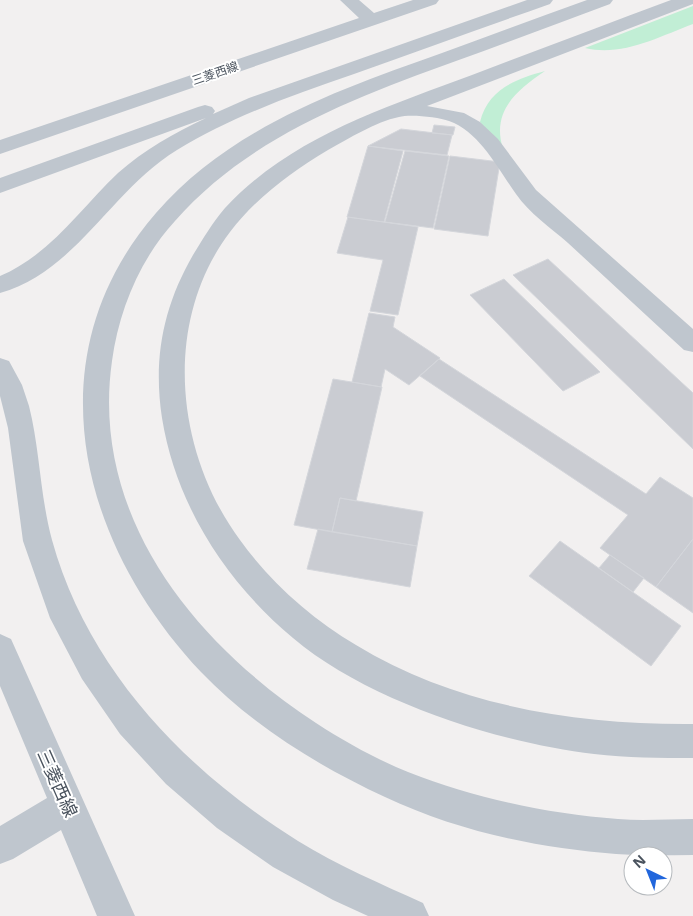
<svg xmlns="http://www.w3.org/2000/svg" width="693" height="916" viewBox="0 0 693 916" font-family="'Open Sans','Noto Sans JP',sans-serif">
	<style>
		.green { fill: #c1eed5 }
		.building { fill: #caccd2; stroke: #d4d6db }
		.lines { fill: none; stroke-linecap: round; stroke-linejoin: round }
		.minor { fill: #bfc6ce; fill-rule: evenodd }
		.labels { text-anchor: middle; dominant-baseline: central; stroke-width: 4; stroke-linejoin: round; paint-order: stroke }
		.far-street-label { font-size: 12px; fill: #49525d; stroke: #fff }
		.near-street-label { font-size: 18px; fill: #49525d; stroke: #fff }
	</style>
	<rect width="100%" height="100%" fill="#f2f0f0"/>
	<!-- green -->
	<path class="green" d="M693,6v18c-35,13 -71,33 -108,24z
		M545,71c-28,19 -54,40 -42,78l-3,1 -20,-28c8,-33 36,-43 65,-51z"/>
	<!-- building -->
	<path class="building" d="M434,125l21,2 -2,8 -21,-2z
		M401,129l51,6 -5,20 -79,-9z
		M368,146l35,5 -19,71 -37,-5z
		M405,151l44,5 -16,72 -48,-6z
		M450,156l50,6 -12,74 -54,-7z
		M348,217l70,10 -20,88 -28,-4 13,-51 -46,-7z
		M548,259l145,134v56l-180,-174z
		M504,279l96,93 -37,19 -93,-96z
		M369,313l26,4 -2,10 47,31 -31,27 -24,-16 -4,18 -29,-5z
		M439,359l207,135 14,-17 33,21v41l-37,48 -56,-39 28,-33 -208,-139z
		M333,379l49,8 -26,114 -16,-3 -8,34 -38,-7z
		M340,498l83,14 -6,34 -85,-14z
		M318,529l99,17 -7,41 -103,-18z
		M693,539v74l-37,-26z
		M560,541l121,85 -30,40 -122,-90z
		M610,555l34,23 -11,14 -34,-24z"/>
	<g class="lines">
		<!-- minor -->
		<path class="minor" d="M340,0h19l15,13 39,-13h26l-3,4 -436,150v-14l359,-122z
			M527,0h26l-3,4c-65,23 -130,46 -196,70 -61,21 -121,42 -177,76 -66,40 -100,121 -177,143v-17c50,-21 80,-67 118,-103 26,-23 56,-40 88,-55l-206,75v-15l198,-71 7,-2 7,2 3,4 -2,3 36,-16z
			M587,0h26l-3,4c-51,19 -102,38 -154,57 -102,37 -207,76 -281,160 -35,38 -56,89 -63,140 -22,155 82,282 204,362 29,19 60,36 92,49 67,26 139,42 210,47 25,2 50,0 75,0v36c-26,0 -52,1 -77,-1 -79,-6 -159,-23 -231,-57 -67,-31 -132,-71 -184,-125 -121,-128 -170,-315 -45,-459 73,-85 184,-124 286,-160 49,-18 97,-36 145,-53z
			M671,0h22v4l-266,102 37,7 16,9 18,17 38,51 157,139v23l-9,-2c-39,-36 -77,-71 -116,-107 -17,-15 -39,-30 -52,-49 -18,-25 -36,-62 -67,-73 -11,-4 -39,-7 -50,-4 -24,5 -49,21 -71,33 -37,22 -72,48 -98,82 -68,90 -55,220 10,308 31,43 71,78 116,105 100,61 221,80 337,79v34c-33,0 -66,0 -99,-4 -95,-11 -227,-53 -301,-116 -67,-56 -117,-133 -131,-220 -9,-59 1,-111 31,-163 10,-16 19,-32 32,-47 66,-71 159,-100 247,-133 66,-25 132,-50 199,-75z
			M0,358l9,3 13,24 7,21c11,44 11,90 23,134 36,130 134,231 246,301 39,24 83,43 125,62l6,13h-61l-35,-16 -60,-33 -56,-39 -51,-44 -46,-50 -38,-55 -32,-61 -27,-77 -15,-113 -8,-32z
			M0,634l11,5 124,277h-38l-36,-86 -48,29 -13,5v-38l47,-28 -47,-112z"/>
	</g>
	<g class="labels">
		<!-- far-street labels -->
		<g class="far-street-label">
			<text transform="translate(215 73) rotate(-19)">三菱西線</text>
		</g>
		<!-- near-street labels -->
		<g class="near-street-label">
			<text transform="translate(58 783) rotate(66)">三菱西線</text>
		</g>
	</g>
	<!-- north arrow -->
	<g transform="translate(648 871) rotate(317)"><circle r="24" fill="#ffffff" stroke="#b6babe"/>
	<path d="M0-4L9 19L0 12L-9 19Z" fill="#2166dc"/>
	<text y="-8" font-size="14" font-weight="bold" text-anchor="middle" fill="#49525d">N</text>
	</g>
</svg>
